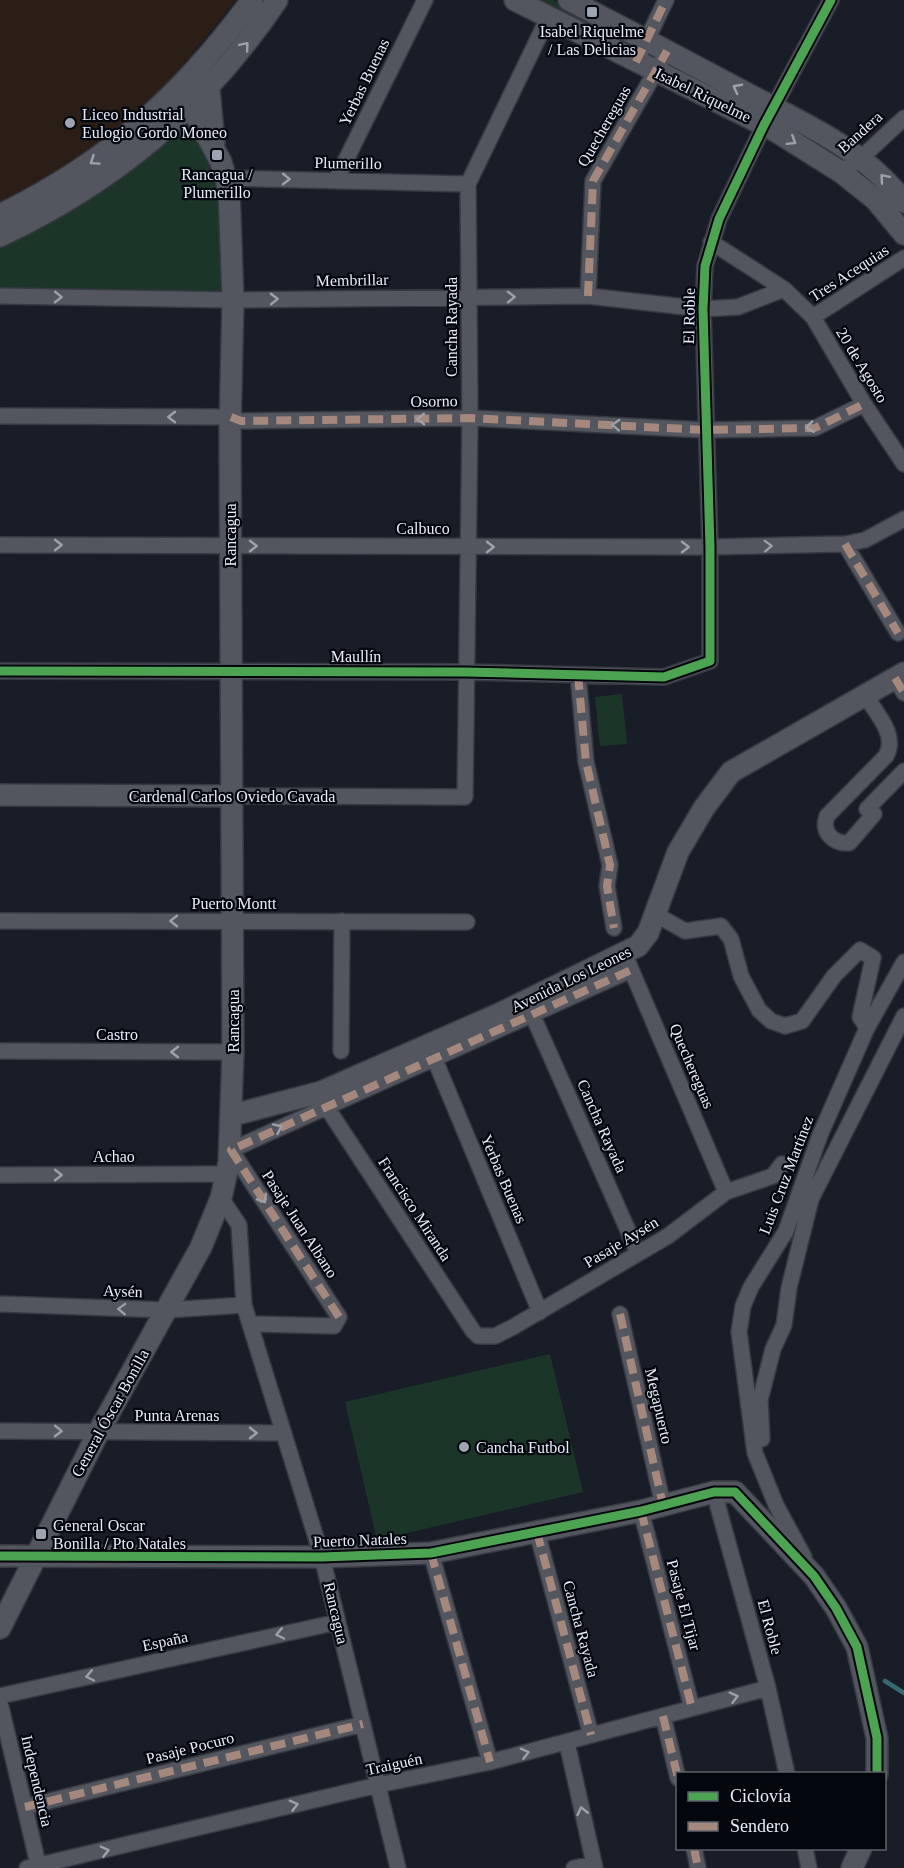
<svg xmlns="http://www.w3.org/2000/svg" width="904" height="1868" viewBox="0 0 904 1868" font-family="'Times New Roman',serif">
	<style>
		.education { fill: #2a1e17 }
		.green { fill: #1b3629 }
		.lines { fill: none; stroke-linecap: round; stroke-linejoin: round }
		.stream { stroke: #366971; stroke-width: 4.5 }
		.street-casing { stroke: #373942; stroke-width: 18 }
		.secondary-casing { stroke: #373942; stroke-width: 24 }
		.street { stroke: #53565e; stroke-width: 15 }
		.secondary { stroke: #53565e; stroke-width: 21 }
		.quiet { stroke: #a5887d; stroke-width: 8; stroke-dasharray: 15 8; stroke-linecap: butt }
		.cycleway-casing { stroke: #04060d; stroke-width: 13 }
		.cycleway { stroke: #4ca352; stroke-width: 9 }
		.oneway { stroke: #9ca1ac }
		.poi-dot { fill: #9ea4b0; stroke: #04060d; stroke-width: 2 }
		.labels { text-anchor: middle; dominant-baseline: central; stroke-width: 4.5; stroke-linejoin: round; paint-order: stroke }
		.poi-label { font-size: 16px; fill: #e6ecfa; stroke: #04060d; text-anchor: start }
		.street-label { font-size: 16px; fill: #e6ecfa; stroke: #04060d }
	</style>
	<rect width="100%" height="100%" fill="#191d28"/>
	<!-- education -->
	<path class="education" d="M0,0h236l-50,61 -26,43 -160,108z"/>
	<!-- green -->
	<path class="green" d="M538,0h15l75,40 -4,6z
		M188,117l33,63 6,113 -227,-3v-45z
		M622,694l5,50 -27,2 -5,-49z
		M550,1354l33,138 -206,48 -32,-138z"/>
	<g class="lines">
		<!-- stream -->
		<path class="stream" d="M885,1681l19,12"/>
		<defs>
			<path id="street" d="M636,62l30,-62
				M841,172l20,-14 43,-40
				M227,178l241,6
				M336,180l89,-180
				M711,242l73,47
				M0,296l233,4 355,-4 115,13 35,-2 46,-18 29,28 51,87 40,60
				M588,296l5,-115 68,-119
				M813,317l91,-59
				M0,416l231,1 10,4 229,-3 235,12 110,-2 49,-24
				M845,544l53,89
				M0,545l710,2 135,-3 20,-4 39,-21
				M0,671l466,1 198,5 46,-16v-114l-7,-238 2,-43 14,-47 45,-94 67,-125
				M578,675l8,87 24,103 -3,21 7,42
				M895,678l9,15
				M865,695c11,18 33,40 21,61l-59,60c-6,16 6,28 22,27l25,-29 -7,-5 37,-38
				M232,796l233,1 5,-379 -2,-234 80,-166
				M655,914l30,17 36,-5 10,13 10,37 18,34 12,11 14,5 17,-5 32,-45 26,-26 13,8 -13,59 7,11
				M0,921l467,1
				M627,960l99,232
				M532,1014l106,239
				M0,1051l233,1
				M341,1051l1,-130
				M435,1060l105,252
				M326,1106l147,225 5,5h17l18,-9 155,-91 58,-44 47,-16 9,-12
				M0,1175l227,-1
				M221,1198l18,27 5,80 78,252 76,311
				M0,1304l167,6 77,-5
				M620,1314l43,191
				M250,1324l84,2 5,-9 -108,-167 400,-180
				M0,1431l282,2
				M762,1439l-2,-39 13,-51 11,-24 5,-37 22,-89 93,-183
				M714,1492l54,196 19,86
				M641,1511l51,197
				M537,1532l54,203
				M431,1553l59,209
				M804,1557l-28,-52 -21,-52 -16,-121 4,-26 8,-19 35,-56 34,-96 47,-107 37,-66
				M0,1696l338,-74
				M0,1703l39,165
				M663,1716l15,62
				M567,1743l28,125
				M25,1807l338,-83
				M694,1848l4,20
				M805,1848l4,20
				M27,1868l351,-83 112,-23 278,-74
				M574,1868l20,-4"/>
			<path id="secondary" d="M515,0l259,130 67,42 35,28 28,34
				M569,0c60,31 119,62 179,94 56,30 116,55 156,108
				M209,89l5,54
				M0,215c108,-53 181,-118 252,-215
				M0,236c115,-54 206,-130 277,-236
				M0,795l232,1
				M233,1115l88,-23 178,-78 139,-68 10,-13 30,-81 26,-44 27,-36 173,-99
				M0,1556l322,1 109,-4 210,-42 73,-19h21l79,84 22,32 21,39 20,91v36
				M0,1628l98,-195 103,-186 20,-49 8,-36 4,-110 -3,-623 3,-129 -4,-110 -8,-28 -33,-61 12,-37
				M852,1868l9,-20"/>
		</defs>
		<!-- street casing -->
		<use href="#street" class="street-casing"/>
		<!-- secondary casing -->
		<use href="#secondary" class="secondary-casing"/>
		<!-- street -->
		<use href="#street" class="street"/>
		<!-- secondary -->
		<use href="#secondary" class="secondary"/>
		<!-- quiet -->
		<path class="quiet" d="M636,62l30,-62
			M588,296l5,-115 74,-130
			M231,417l10,4 229,-3 235,12 110,-2 49,-24
			M845,544l53,89
			M578,675l8,87 24,103 -3,21 7,42
			M895,678l9,15
			M620,1314l43,191
			M339,1317l-108,-167 400,-180
			M641,1511l51,197
			M537,1532l54,203
			M431,1553l59,209
			M663,1716l15,62
			M25,1807l338,-83
			M694,1848l4,20"/>
		<defs>
			<path id="cycleway" d="M0,671l466,1 198,5 46,-16v-114l-7,-238 2,-43 14,-47 45,-94 67,-125
				M0,1556l322,1 109,-4 210,-42 73,-19h21l79,84 22,32 21,39 20,91v36"/>
		</defs>
		<!-- cycleway casing -->
		<use href="#cycleway" class="cycleway-casing"/>
		<!-- cycleway -->
		<use href="#cycleway" class="cycleway"/>
	</g>
	<!-- one-way arrows -->
	<defs><path id="oneway-chevron" d="M-2-3.5L2.5 0L-2 3.5" fill="none" stroke-width="1.6" stroke-linecap="round" stroke-linejoin="round" transform="scale(1.5)"/></defs>
	<g class="oneway">
		<use href="#oneway-chevron" transform="translate(245 46) rotate(-50)"/>
		<use href="#oneway-chevron" transform="translate(737 88) rotate(-152)"/>
		<use href="#oneway-chevron" transform="translate(792 141) rotate(32)"/>
		<use href="#oneway-chevron" transform="translate(94 161) rotate(146)"/>
		<use href="#oneway-chevron" transform="translate(884 178) rotate(-131)"/>
		<use href="#oneway-chevron" transform="translate(286 179) rotate(1)"/>
		<use href="#oneway-chevron" transform="translate(58 297) rotate(1)"/>
		<use href="#oneway-chevron" transform="translate(511 297) rotate(-1)"/>
		<use href="#oneway-chevron" transform="translate(274 299) rotate(-1)"/>
		<use href="#oneway-chevron" transform="translate(172 417) rotate(-180)"/>
		<use href="#oneway-chevron" transform="translate(421 419) rotate(179)"/>
		<use href="#oneway-chevron" transform="translate(616 425) rotate(-177)"/>
		<use href="#oneway-chevron" transform="translate(810 427) rotate(173)"/>
		<use href="#oneway-chevron" transform="translate(58 545)"/>
		<use href="#oneway-chevron" transform="translate(253 546)"/>
		<use href="#oneway-chevron" transform="translate(768 546) rotate(-2)"/>
		<use href="#oneway-chevron" transform="translate(490 547)"/>
		<use href="#oneway-chevron" transform="translate(685 547)"/>
		<use href="#oneway-chevron" transform="translate(174 921) rotate(-180)"/>
		<use href="#oneway-chevron" transform="translate(175 1052) rotate(-180)"/>
		<use href="#oneway-chevron" transform="translate(278 1128) rotate(-24)"/>
		<use href="#oneway-chevron" transform="translate(58 1175)"/>
		<use href="#oneway-chevron" transform="translate(263 1199) rotate(57)"/>
		<use href="#oneway-chevron" transform="translate(122 1309) rotate(-178)"/>
		<use href="#oneway-chevron" transform="translate(58 1431) rotate(1)"/>
		<use href="#oneway-chevron" transform="translate(253 1433)"/>
		<use href="#oneway-chevron" transform="translate(280 1634) rotate(168)"/>
		<use href="#oneway-chevron" transform="translate(90 1676) rotate(168)"/>
		<use href="#oneway-chevron" transform="translate(734 1697) rotate(-15)"/>
		<use href="#oneway-chevron" transform="translate(525 1753) rotate(-14)"/>
		<use href="#oneway-chevron" transform="translate(294 1805) rotate(-14)"/>
		<use href="#oneway-chevron" transform="translate(582 1811) rotate(-103)"/>
		<use href="#oneway-chevron" transform="translate(105 1851) rotate(-14)"/>
	</g>
	<!-- markers -->
	<g class="poi-dot">
		<rect x="586" y="6" width="12" height="12" rx="3"/>
		<circle cx="70" cy="123" r="6"/>
		<rect x="211" y="149" width="12" height="12" rx="3"/>
		<circle cx="464" cy="1447" r="6"/>
		<rect x="35" y="1528" width="12" height="12" rx="3"/>
	</g>
	<g class="labels">
		<!-- poi labels -->
		<g class="poi-label">
			<text x="592" y="31" text-anchor="middle">Isabel Riquelme<tspan x="592" dy="18">/ Las Delicias</tspan></text>
			<text x="82" y="114">Liceo Industrial<tspan x="82" dy="18">Eulogio Gordo Moneo</tspan></text>
			<text x="217" y="174" text-anchor="middle">Rancagua /<tspan x="217" dy="18">Plumerillo</tspan></text>
			<text x="476" y="1447">Cancha Futbol</text>
			<text x="53" y="1525">General Oscar<tspan x="53" dy="18">Bonilla / Pto Natales</tspan></text>
		</g>
		<!-- street labels -->
		<g class="street-label">
			<text transform="translate(364 82) rotate(-64)">Yerbas Buenas</text>
			<text transform="translate(703 95) rotate(26)">Isabel Riquelme</text>
			<text transform="translate(604 126) rotate(-60)">Quechereguas</text>
			<text transform="translate(860 132) rotate(-42)">Bandera</text>
			<text transform="translate(348 163) rotate(1)">Plumerillo</text>
			<text transform="translate(849 273) rotate(-33)">Tres Acequias</text>
			<text transform="translate(352 280) rotate(-1)">Membrillar</text>
			<text transform="translate(689 316) rotate(-89)">El Roble</text>
			<text transform="translate(451 327) rotate(-90)">Cancha Rayada</text>
			<text transform="translate(862 365) rotate(59)">20 de Agosto</text>
			<text transform="translate(434 401) rotate(-1)">Osorno</text>
			<text x="423" y="528">Calbuco</text>
			<text transform="translate(230 535) rotate(-90)">Rancagua</text>
			<text x="356" y="656">Maullín</text>
			<text x="232" y="796">Cardenal Carlos Oviedo Cavada</text>
			<text x="234" y="903">Puerto Montt</text>
			<text transform="translate(571 979) rotate(-26)">Avenida Los Leones</text>
			<text transform="translate(233 1021) rotate(-90)">Rancagua</text>
			<text x="117" y="1034">Castro</text>
			<text transform="translate(692 1066) rotate(67)">Quechereguas</text>
			<text transform="translate(602 1126) rotate(66)">Cancha Rayada</text>
			<text x="114" y="1156">Achao</text>
			<text transform="translate(786 1175) rotate(-69)">Luis Cruz Martínez</text>
			<text transform="translate(504 1179) rotate(67)">Yerbas Buenas</text>
			<text transform="translate(415 1209) rotate(57)">Francisco Miranda</text>
			<text transform="translate(300 1224) rotate(57)">Pasaje Juan Albano</text>
			<text transform="translate(621 1242) rotate(-31)">Pasaje Aysén</text>
			<text transform="translate(123 1291) rotate(2)">Aysén</text>
			<text transform="translate(659 1406) rotate(77)">Megapuerto</text>
			<text transform="translate(110 1413) rotate(-61)">General Óscar Bonilla</text>
			<text x="177" y="1415">Punta Arenas</text>
			<text transform="translate(360 1540) rotate(-2)">Puerto Natales</text>
			<text transform="translate(684 1605) rotate(75)">Pasaje El Tijar</text>
			<text transform="translate(336 1613) rotate(77)">Rancagua</text>
			<text transform="translate(770 1627) rotate(75)">El Roble</text>
			<text transform="translate(581 1629) rotate(75)">Cancha Rayada</text>
			<text transform="translate(165 1641) rotate(-12)">España</text>
			<text transform="translate(190 1748) rotate(-14)">Pasaje Pocuro</text>
			<text transform="translate(394 1764) rotate(-12)">Traiguén</text>
			<text transform="translate(37 1781) rotate(77)">Independencia</text>
		</g>
	</g>
	<!-- legend -->
	<rect x="676" y="1772" width="210" height="78" fill="#04060d" stroke="#5e626c" stroke-width="1.5"/>
	<rect x="688" y="1792" width="30" height="9" fill="#4ca352" stroke="#5e626c" stroke-width="1.5"/>
	<text x="730" y="1802" font-size="18" fill="#e6ecfa">Ciclovía</text>
	<rect x="688" y="1822" width="30" height="9" fill="#a5887d" stroke="#5e626c" stroke-width="1.5"/>
	<text x="730" y="1832" font-size="18" fill="#e6ecfa">Sendero</text>
</svg>
